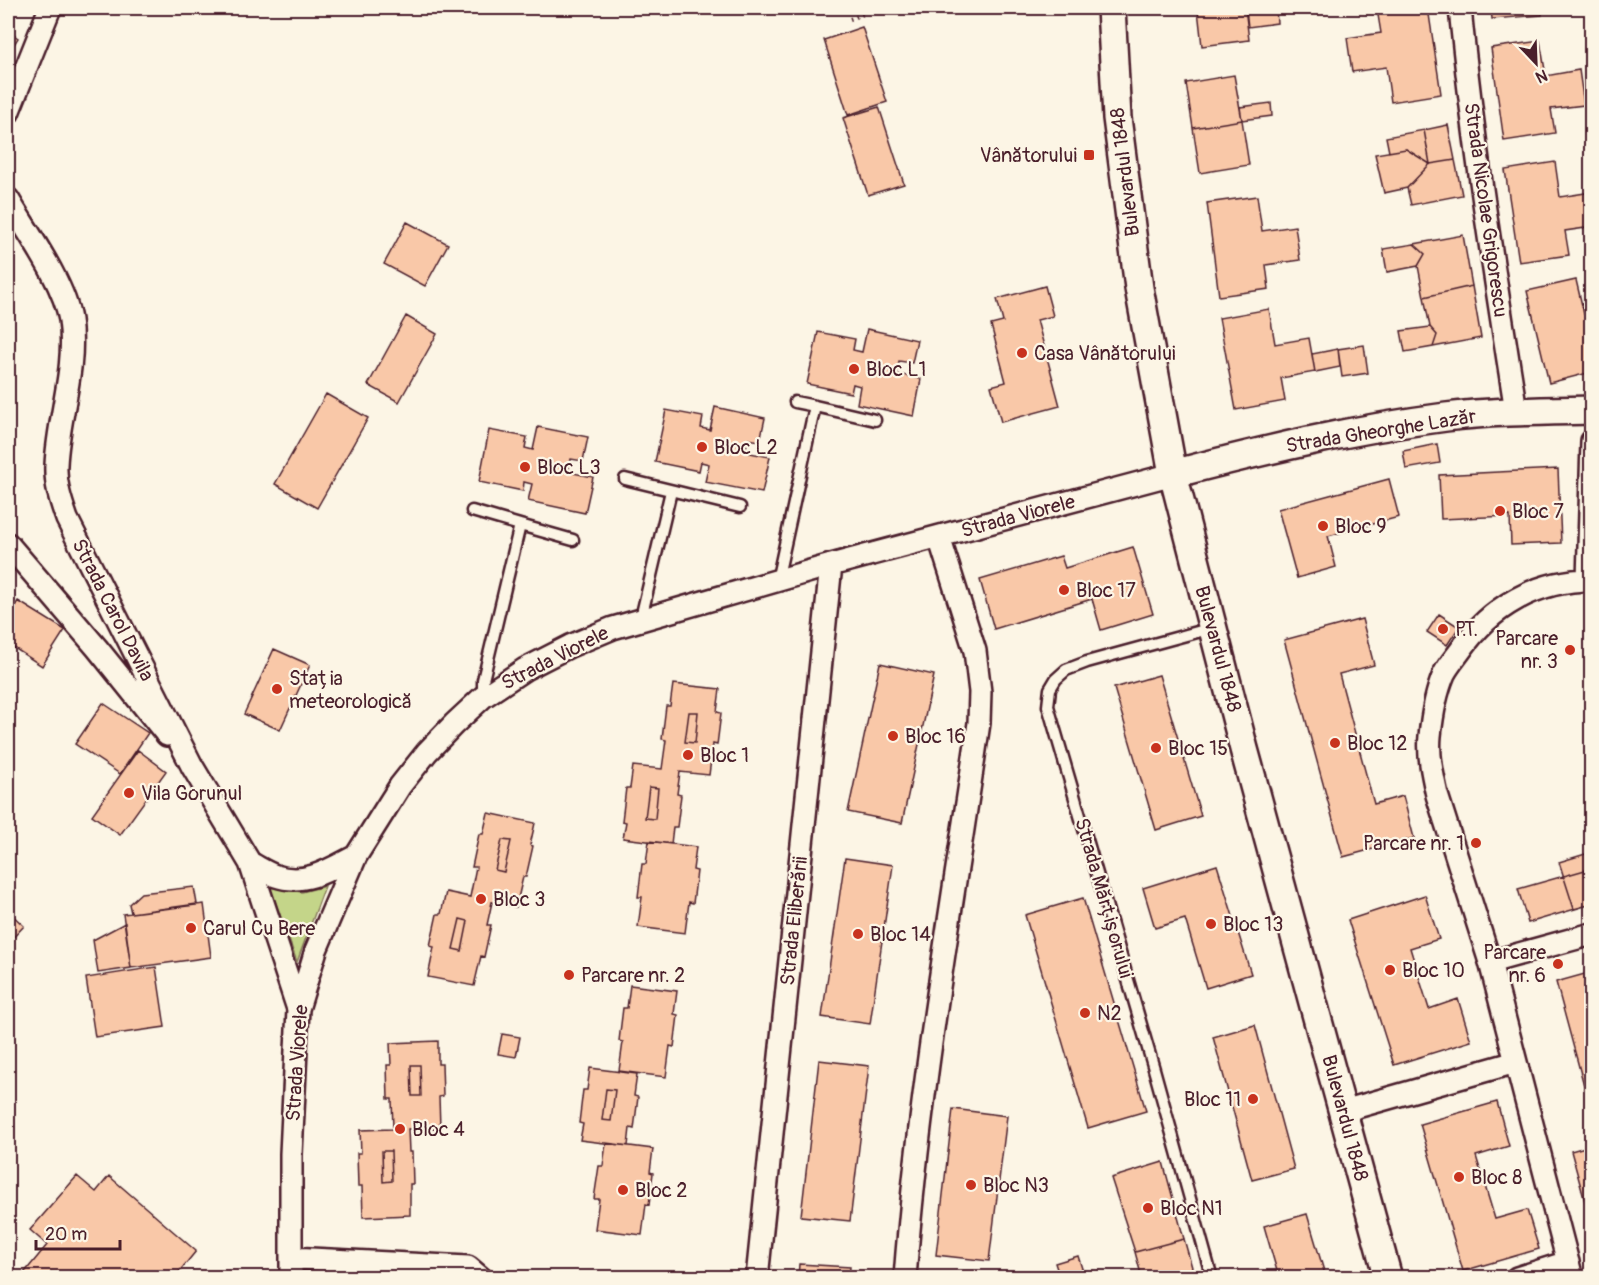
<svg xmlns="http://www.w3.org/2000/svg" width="1599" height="1285" viewBox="0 0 1599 1285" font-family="Pangolin,sans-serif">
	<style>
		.green { fill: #c4d589; stroke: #877a5a; stroke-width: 1.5 }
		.building { fill: #f9c8a8; stroke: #4a1f2b; stroke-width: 1.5 }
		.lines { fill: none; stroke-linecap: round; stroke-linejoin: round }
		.service-casing { stroke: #4a1f2b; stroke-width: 15 }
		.minor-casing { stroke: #4a1f2b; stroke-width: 26 }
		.tertiary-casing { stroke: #4a1f2b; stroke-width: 32 }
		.path { stroke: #4a1f2b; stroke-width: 4; stroke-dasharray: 1.5 4.5; stroke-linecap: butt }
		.service { stroke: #fcf5e5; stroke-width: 10 }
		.minor { stroke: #fcf5e5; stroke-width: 21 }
		.tertiary { stroke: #fcf5e5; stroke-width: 27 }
		.poi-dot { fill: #c8321e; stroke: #fcf5e5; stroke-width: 2 }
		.labels { text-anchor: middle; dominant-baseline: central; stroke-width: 4.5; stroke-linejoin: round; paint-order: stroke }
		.poi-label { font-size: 20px; fill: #4a1f2b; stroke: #fcf5e5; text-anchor: start }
		.street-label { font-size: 20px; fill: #4a1f2b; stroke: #fcf5e5 }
	</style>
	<rect width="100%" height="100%" fill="#fcf5e5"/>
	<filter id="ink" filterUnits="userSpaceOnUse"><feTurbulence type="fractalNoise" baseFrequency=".0167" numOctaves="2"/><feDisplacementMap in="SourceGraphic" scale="12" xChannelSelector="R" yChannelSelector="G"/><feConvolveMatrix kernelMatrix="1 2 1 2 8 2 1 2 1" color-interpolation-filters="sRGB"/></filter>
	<g filter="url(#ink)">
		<!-- green -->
		<path class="green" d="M325,886l-28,76 -27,-75 32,5z"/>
		<!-- building -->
		<path class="building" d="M1219,8h26l4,32 -47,6 -4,-36z
			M1276,8l1,15 -29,4 -2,-17z
			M1388,8h40l13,86 -50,8 -5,-35 -34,5 -5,-34 34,-5 -4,-24z
			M1491,8h51v7l-50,4z
			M862,27l25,75 -39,13 -24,-75z
			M8,31l10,7 -10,16z
			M1540,41l6,35 33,-6 5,35 -33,4 4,24 -51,8 -13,-93z
			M1234,75l8,45 -49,8 -7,-45z
			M1271,103l1,13 -30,4 -2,-13z
			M879,107l25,77 -36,11 -25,-77z
			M1242,120l7,45 -49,8 -7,-45z
			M1448,125l7,35 -25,4 -6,-34z
			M1424,130l6,34 -24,-15 -17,3 -3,-15z
			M1406,149l24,15 -23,24 -23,5 -9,-39z
			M1455,160l7,35 -51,10 -4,-17 23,-24z
			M1555,162l5,35 32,-5v35l-27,4 4,24 -50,7 -14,-92z
			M1257,196l5,35 33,-5 5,34 -34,5 3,24 -50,7 -12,-93z
			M407,222l41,22 -23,42 -41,-22z
			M1463,235l9,51 -48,11 -6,-31 7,-12 -11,-10z
			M1414,244l11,10 -7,12 -31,6 -4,-23z
			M1576,280l8,34 8,-2v60l-43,11 -22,-92z
			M1045,286l8,30 -16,4 23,86 -59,16 -10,-36 15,-4 -15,-57 12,-3 -6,-23z
			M1472,286l9,52 -48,9 4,-12 -7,-8 -6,-30z
			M1269,309l6,35 34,-6 6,34 -34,6 4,23 -49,9 -17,-92z
			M406,316l31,18 -38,68 -31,-17z
			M1430,327l7,8 -4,12 -28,5 -4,-21z
			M867,329l50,11 -5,23 -13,-2 -2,13 24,5 -7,37 -57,-12 3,-18 -7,-2 -2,9 -44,-9 11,-52 37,7 -2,11 9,2z
			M1364,345l4,28 -26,4 -4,-28z
			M1338,349l2,18 -25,5 -3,-18z
			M326,394l42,24 -51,90 -42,-24z
			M715,407l50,11 -5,23 -12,-2 -3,13 25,5 -8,36 -57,-11 4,-18 -8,-2 -2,9 -44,-9 11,-52 37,7 -2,11 9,2z
			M538,427l50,10 -5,24 -12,-2 -3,13 25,5 -8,36 -57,-12 4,-17 -8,-2 -1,9 -44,-9 10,-52 38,7 -2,11 8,2z
			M1437,444l3,19 -34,6 -3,-18z
			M1558,469l3,74 -50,2 -1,-29 -69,3 -2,-44z
			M1389,479l10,38 -71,19 8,31 -39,11 -19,-69z
			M1133,547l20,67 -52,16 -9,-31 -98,30 -14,-49 81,-24 4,12z
			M18,601l47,29 -23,36 -34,-22v-27z
			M1439,614l20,13 -12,18 -20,-13z
			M1362,619l12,46 -35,9 35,130 29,-8 11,42 -71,19 -59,-217z
			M274,649l36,16 -30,65 -36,-16z
			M880,663l54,12 -32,148 -54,-11z
			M1159,675l42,141 -45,14 -42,-142z
			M673,684l47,5 -3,23 4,1 -4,32 -4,-1 -4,31 -29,-3 -3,22 4,1 -4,32h-4l-2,17 -48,-6 3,-16 -4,-1 4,-33h4l3,-22 29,3 4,-29 -4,-1 4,-33h4z
			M103,703l45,30 -28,41 -45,-30z
			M689,712h9l-3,31 -10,-1z
			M138,750l28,21 -46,64 -28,-20z
			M649,787l9,1 -3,31 -10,-1z
			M488,813l47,10 -5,22 3,1 -7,31h-3l-7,30 -24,-5 -5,23h4l-7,32 -3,-1 -7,30 -46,-9 6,-30 -4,-1 7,-32h4l5,-22 24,5 6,-30h-4l7,-33h4z
			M502,840l9,1 -7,31 -9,-2z
			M649,841l47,6 -3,23 4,1 -4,32 -4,-1 -4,31 -47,-6 4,-30h-4l4,-33h4z
			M1592,852v52l-18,5 -15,-47z
			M845,858l48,7 -23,159 -48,-7z
			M1217,865l34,109 -45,14 -21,-69 -30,9 -12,-40z
			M1592,868v36l-64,19 -10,-34z
			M1592,868v36l-64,19 -10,-34z
			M194,887l3,17 -66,9 -2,-9 12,-11z
			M1425,895l14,44 -29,9 19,61 29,-10 13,42 -77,24 -46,-145z
			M1083,898l63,213 -58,17 -63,-213z
			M204,904l7,53 -80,11 -8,-54z
			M8,911l16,15 -16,17z
			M460,919l8,2 -6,30 -9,-2z
			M125,923l6,45 -33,5 -5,-33z
			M156,967l9,60 -70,10 -9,-59z
			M1592,972v143l-36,-133z
			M630,985l47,6 -3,23 4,1 -4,32 -4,-1 -4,31 -47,-6 4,-29 -4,-1 4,-33h4z
			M1255,1025l39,144 -42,11 -39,-143z
			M502,1034l18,3 -4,20 -18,-3z
			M438,1041v23h4l1,32 -4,1 1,31 -32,1 1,23h3l1,32h-3v31l-47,2 -1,-31h-4l-1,-33h4l-1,-23 33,-1 -1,-30h-4l-1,-34h4l-1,-22z
			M819,1060l50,6 -19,155 -49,-5z
			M411,1065h9l1,31h-9z
			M590,1068l47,6 -3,22 4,1 -4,32 -4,-1 -2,18 -48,-6 3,-16 -4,-1 4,-33h4z
			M606,1089l9,1 -4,31 -9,-1z
			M1497,1102l12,44 -33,10 19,63 32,-9 12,39 -76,22 -43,-147z
			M953,1109l54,7 -18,145 -53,-6z
			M606,1143l47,6 -3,23 3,1 -4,32 -3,-1 -4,31 -47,-6 4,-30h-5l5,-33h4z
			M1592,1145v82l-21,-76z
			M382,1151h9l1,30 -9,1z
			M1163,1162l21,77 -49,13 -24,-74z
			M77,1176l19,16 13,-16 87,75 -22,27h-154l27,-33 -17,-15z
			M1307,1214l19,64h-47l-15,-52z
			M1184,1239l11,39h-53l-7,-26z
			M1078,1256l7,22h-25l-5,-15z
			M799,1264l51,3 -1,11h-51z"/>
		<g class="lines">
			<defs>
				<path id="service" d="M815,406l60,14
					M625,479l115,28
					M472,511l48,14 -37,155v17
					M520,525l53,15
					M777,581l38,-175 -20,-4
					M641,618l30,-127
					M1212,628l-125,34 -21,8 -10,9 -6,10 -2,17 106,363 58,209"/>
				<path id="minor" d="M1460,8c13,135 35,269 56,403
					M8,113l42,-105
					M8,199c19,33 56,83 62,121 7,49 -12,97 -14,145 -1,19 5,37 11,54l125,247 58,97 48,146
					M8,544l89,104 70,87
					M1588,580l4,-139
					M250,863c8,4 17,10 26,13 29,10 55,-7 80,-20
					M1490,962l102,-28
					M1343,1111l173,-49
					M291,1258l177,9 13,11
					M291,1278v-124l7,-145 18,-59 40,-94 44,-70 27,-34 27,-28 29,-27 42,-28 45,-23 43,-18 218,-63 342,-91
					M757,1278l74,-713
					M905,1278c14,-187 47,-370 74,-555l1,-31 -5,-41 -36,-114
					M1517,1278l51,-16
					M1572,1278l-82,-316 -53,-167c-4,-18 -9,-39 -7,-59 2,-20 6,-43 14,-62 4,-8 11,-16 16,-23 30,-44 77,-71 132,-71"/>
				<path id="tertiary" d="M1111,8l6,110 22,170 34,186 71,275 144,529
					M1173,474c91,-24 180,-45 273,-57 48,-6 97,-6 146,-7"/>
			</defs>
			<!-- service casing -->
			<use href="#service" class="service-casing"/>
			<!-- minor casing -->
			<use href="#minor" class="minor-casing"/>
			<!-- tertiary casing -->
			<use href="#tertiary" class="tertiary-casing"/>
			<!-- path -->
			<path class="path" d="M850,19l14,-5"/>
			<!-- service -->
			<use href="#service" class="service"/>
			<!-- minor -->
			<use href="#minor" class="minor"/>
			<!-- tertiary -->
			<use href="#tertiary" class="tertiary"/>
		</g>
	</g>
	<!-- markers -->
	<g class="poi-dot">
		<rect x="1083" y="149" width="12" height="12" rx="3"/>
		<circle cx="1022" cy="353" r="6"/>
		<circle cx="854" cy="369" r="6"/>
		<circle cx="702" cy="447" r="6"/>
		<circle cx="525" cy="467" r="6"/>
		<circle cx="1500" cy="511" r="6"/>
		<circle cx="1323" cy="526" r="6"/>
		<circle cx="1064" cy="590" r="6"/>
		<circle cx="1443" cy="629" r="6"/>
		<circle cx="1570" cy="650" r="6"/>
		<circle cx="277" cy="689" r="6"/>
		<circle cx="893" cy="736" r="6"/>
		<circle cx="1335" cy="743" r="6"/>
		<circle cx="1156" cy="748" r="6"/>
		<circle cx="688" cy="755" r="6"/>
		<circle cx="129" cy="793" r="6"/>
		<circle cx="1476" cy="843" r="6"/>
		<circle cx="481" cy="899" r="6"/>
		<circle cx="1211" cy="924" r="6"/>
		<circle cx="191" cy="928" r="6"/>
		<circle cx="858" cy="934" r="6"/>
		<circle cx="1558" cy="964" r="6"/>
		<circle cx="1390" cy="970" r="6"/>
		<circle cx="569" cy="975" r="6"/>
		<circle cx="1085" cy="1013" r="6"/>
		<circle cx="1253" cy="1099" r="6"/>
		<circle cx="400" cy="1129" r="6"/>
		<circle cx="1459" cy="1177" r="6"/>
		<circle cx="971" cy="1185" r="6"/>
		<circle cx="623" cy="1190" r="6"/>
		<circle cx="1148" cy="1208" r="6"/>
	</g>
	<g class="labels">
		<!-- poi labels -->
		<g class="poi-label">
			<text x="1077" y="155" text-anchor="end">Vânătorului</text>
			<text x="1034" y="353">Casa Vânătorului</text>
			<text x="866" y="369">Bloc L1</text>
			<text x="714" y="447">Bloc L2</text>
			<text x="537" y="467">Bloc L3</text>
			<text x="1512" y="511">Bloc 7</text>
			<text x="1335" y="526">Bloc 9</text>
			<text x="1076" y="590">Bloc 17</text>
			<text x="1455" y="629">P.T.</text>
			<text x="1558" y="638" text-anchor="end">Parcare<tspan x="1558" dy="23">nr. 3</tspan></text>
			<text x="289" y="678">Stația<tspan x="289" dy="23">meteorologică</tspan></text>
			<text x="905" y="736">Bloc 16</text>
			<text x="1347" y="743">Bloc 12</text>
			<text x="1168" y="748">Bloc 15</text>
			<text x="700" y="755">Bloc 1</text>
			<text x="141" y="793">Vila Gorunul</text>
			<text x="1464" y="843" text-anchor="end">Parcare nr. 1</text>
			<text x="493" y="899">Bloc 3</text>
			<text x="1223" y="924">Bloc 13</text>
			<text x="203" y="928">Carul Cu Bere</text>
			<text x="870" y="934">Bloc 14</text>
			<text x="1546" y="952" text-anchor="end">Parcare<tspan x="1546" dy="23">nr. 6</tspan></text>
			<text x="1402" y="970">Bloc 10</text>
			<text x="581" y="975">Parcare nr. 2</text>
			<text x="1097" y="1013">N2</text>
			<text x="1241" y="1099" text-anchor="end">Bloc 11</text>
			<text x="412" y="1129">Bloc 4</text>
			<text x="1471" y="1177">Bloc 8</text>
			<text x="983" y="1185">Bloc N3</text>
			<text x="635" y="1190">Bloc 2</text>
			<text x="1160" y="1208">Bloc N1</text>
		</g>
		<!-- street labels -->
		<g class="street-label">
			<text transform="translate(1125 172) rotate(-97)">Bulevardul 1848</text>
			<text transform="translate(1486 210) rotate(82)">Strada Nicolae Grigorescu</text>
			<text transform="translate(1381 431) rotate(-9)">Strada Gheorghe Lazăr</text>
			<text transform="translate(1018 516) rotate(-15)">Strada Viorele</text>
			<text transform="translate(113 610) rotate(63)">Strada Carol Davila</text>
			<text transform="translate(1218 649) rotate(75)">Bulevardul 1848</text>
			<text transform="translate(555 658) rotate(-27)">Strada Viorele</text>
			<text transform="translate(1104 898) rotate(74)">Strada Mărțișorului</text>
			<text transform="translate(794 921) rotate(-84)">Strada Eliberării</text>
			<text transform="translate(297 1063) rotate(-86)">Strada Viorele</text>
			<text transform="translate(1345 1118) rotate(75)">Bulevardul 1848</text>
		</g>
	</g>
	<!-- margin -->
	<rect width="1599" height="1285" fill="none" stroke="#fcf5e5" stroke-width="30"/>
	<rect x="15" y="15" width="1569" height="1255" fill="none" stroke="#4a1f2b" stroke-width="2" filter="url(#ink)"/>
	<!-- north arrow -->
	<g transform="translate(1536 63) rotate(157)" stroke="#fcf5e5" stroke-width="4.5" paint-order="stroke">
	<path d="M0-4.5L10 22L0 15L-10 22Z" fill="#4a1f2b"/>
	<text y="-9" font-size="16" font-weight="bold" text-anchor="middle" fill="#4a1f2b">N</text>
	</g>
	<!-- scale -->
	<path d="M36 1240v9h84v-9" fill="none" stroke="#4a1f2b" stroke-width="3"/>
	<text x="45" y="1240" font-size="18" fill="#4a1f2b" stroke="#fcf5e5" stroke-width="4.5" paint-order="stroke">20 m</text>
</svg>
